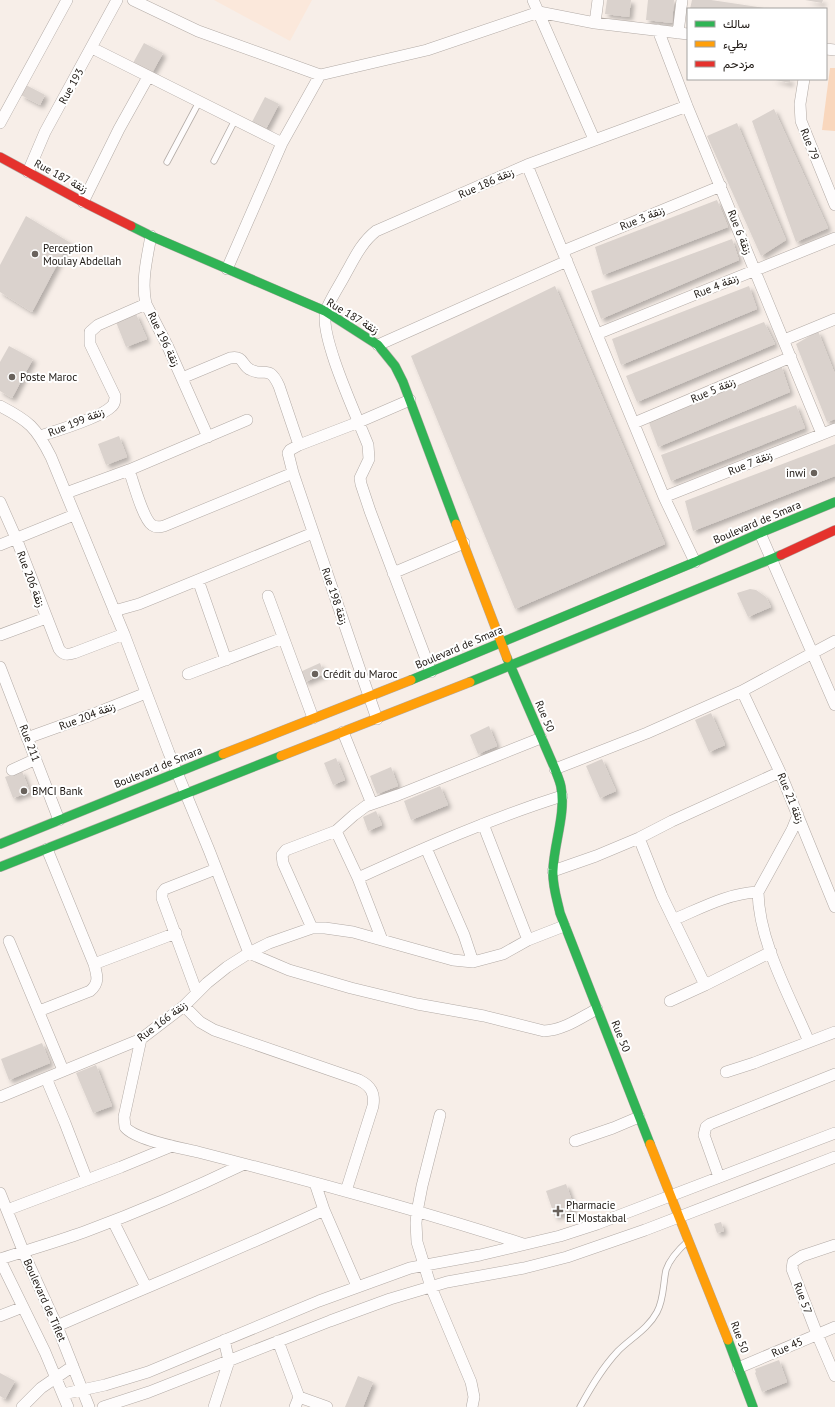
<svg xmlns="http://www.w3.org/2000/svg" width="835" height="1407" viewBox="0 0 835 1407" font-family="'PT Sans',Vazirmatn,sans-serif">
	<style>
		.built { fill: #fbe8db }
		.green { fill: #f9d7bd }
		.building { fill: #dad2cd; filter: url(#shadow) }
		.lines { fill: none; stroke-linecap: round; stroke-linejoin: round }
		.lane-casing { stroke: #b2aaa5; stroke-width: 7 }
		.street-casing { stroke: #b2aaa5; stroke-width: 12 }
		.fast-casing { stroke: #b2aaa5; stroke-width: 10 }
		.slow-casing { stroke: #b2aaa5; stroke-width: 10 }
		.jam-casing { stroke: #b2aaa5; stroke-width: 10 }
		.lane { stroke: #fefcfc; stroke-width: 5.5 }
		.street { stroke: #fefcfc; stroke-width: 11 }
		.fast { stroke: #30b455; stroke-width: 9 }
		.slow { stroke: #ff9f0a; stroke-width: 9 }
		.jam { stroke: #e5322d; stroke-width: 9 }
		.poi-dot { fill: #69625c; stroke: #fff; stroke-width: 1.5 }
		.labels { text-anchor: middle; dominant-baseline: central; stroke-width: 4; stroke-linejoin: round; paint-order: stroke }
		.street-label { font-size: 11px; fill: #1c1611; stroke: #fff }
		.poi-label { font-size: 11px; fill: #1c1611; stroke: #fff; text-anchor: start }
	</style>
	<defs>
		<filter id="shadow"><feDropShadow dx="3.5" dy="3.5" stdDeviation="2" flood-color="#0004"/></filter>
	</defs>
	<rect width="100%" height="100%" fill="#f7eee8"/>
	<!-- built -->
	<path class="built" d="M214,0h98l-22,41z"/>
	<!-- green -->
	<path class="green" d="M830,68h5v63l-13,-1z"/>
	<!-- building -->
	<path class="building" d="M607,0h24l-2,17 -24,-3z
		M648,0h26l-2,23 -26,-3z
		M692,0h19l60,9h-81z
		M805,0h18l-1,3z
		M144,43l19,10 -11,20 -19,-10z
		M771,79h19v4z
		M26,85l19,10 -5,10 -19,-10z
		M265,97l14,7 -13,25 -14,-7z
		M774,109l54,119 -32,14 -44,-121z
		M737,123l49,117 -25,16 -54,-120z
		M717,200l11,27 -125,48 -8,-28z
		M26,216l43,26 -37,70 -32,-20v-27z
		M732,239l7,21 -138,59 -10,-28z
		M555,286l110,258 -150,65 -104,-253z
		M749,286l8,23 -136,56 -9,-26z
		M136,314l11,25 -21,8 -10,-25z
		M764,322l11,22 -138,58 -11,-26z
		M818,331l17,43v45l-8,3 -31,-78z
		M9,346l24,13 -21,39 -12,-7v-29z
		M781,365l9,27 -132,55 -10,-27z
		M796,405l9,23 -134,53 -10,-26z
		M119,436l8,21 -21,8 -8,-21z
		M835,444v32l-142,55 -8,-30z
		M750,589l6,1 10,7 5,10 -23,10 -11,-24z
		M320,663l4,11 -19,8 -5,-10z
		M711,713l14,32 -16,7 -14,-32z
		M489,726l8,20 -19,8 -8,-19z
		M336,758l9,22 -12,5 -9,-22z
		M602,759l14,32 -16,7 -14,-32z
		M391,767l7,19 -21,8 -7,-18z
		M22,771l8,21 -17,6 -8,-21z
		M440,786l8,19 -37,15 -7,-19z
		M376,811l6,14 -14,6 -5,-14z
		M42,1043l8,20 -41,17 -8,-21z
		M96,1065l16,41 -19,7 -17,-40z
		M566,1184l9,25 -20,8 -9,-26z
		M721,1222l3,9 -7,2 -3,-9z
		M779,1360l8,22 -25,10 -7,-19 1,-1 -1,-3z
		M0,1373l15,8 -10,18 -5,-3z
		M358,1376l15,6 -10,25h-18z"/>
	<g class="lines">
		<defs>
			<path id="lane" d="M214,161l21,-41
				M167,162l32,-60
				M580,1407c11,-20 22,-39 38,-56 13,-13 30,-22 39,-39 7,-13 6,-28 9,-42 4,-12 13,-21 22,-29"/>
			<path id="street" d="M133,0l65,31 122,44 107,-25 112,-38 56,11 93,11
				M533,0l61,139
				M595,23l3,-23
				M658,30l29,76 135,328
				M678,33l4,-33
				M92,48l190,95
				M826,49l9,1
				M804,79l-4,25 1,17 34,84
				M0,123l67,-123
				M527,165l137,332 31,65
				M28,172l17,-40 72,-132
				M83,202l36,-73 29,-52
				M151,236c-4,22 -10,46 -5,68l22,43 40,90
				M563,251l158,-65
				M227,269l55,-126 38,-68
				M597,334l238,-96
				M784,340l51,-21
				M378,345l189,-84
				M182,378l48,-20c15,-3 11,8 21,12 14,7 18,-6 28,16l20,59
				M0,406c29,15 36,21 51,51l73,177 45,119 40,97 40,103 40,17 62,18 66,16 67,12 60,15c20,-1 36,-13 53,-22
				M634,423l157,-66
				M40,436c16,-5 60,-18 71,-29 4,-3 4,-7 4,-11l-25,-52v-12l8,-7 48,-21
				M129,470c4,11 14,49 23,55 4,3 8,2 12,1l129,-53
				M66,493l63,-23 118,-50
				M664,497l171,-68
				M0,502l16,36 43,111c4,6 8,6 15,4l50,-19
				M760,533l75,172
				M0,545l74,-30
				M393,573l71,-30
				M198,580l28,80
				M268,596l45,122
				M114,611l25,-7 174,-71
				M0,635l46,-17
				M0,667l59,153
				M431,672l-61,-161 -9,-27 -1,-6 9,-19 -1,-14c-10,-26 -50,-111 -42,-134 3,-10 15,-28 20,-38 9,-16 16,-31 30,-42l151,-66 160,-59
				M188,674l95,-36
				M742,691l38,81 55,135
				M377,719l-15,-43 -69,-203 -5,-20 2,-3 9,-5 60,-23 51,-22
				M343,732l29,72
				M27,738l64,-23 55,-22
				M555,769l92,-36 95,-42 93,-50
				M12,770l24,-11
				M483,824l45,116
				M336,831l22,47 24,62
				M639,838l23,58 43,89
				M426,848l38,87 9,27
				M553,871l43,-15 43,-18 33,-17 108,-49
				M358,878c66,-30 134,-60 204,-82
				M758,892c1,51 32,104 51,150
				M675,919c26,-11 54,-26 83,-27l34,-62 6,-15
				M312,928l-29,-65 -1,-8 4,-5 50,-19 18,-16 12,-9 32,-11 143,-57
				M9,941l54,129
				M94,964l82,-31
				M197,993l-35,-95v-5l3,-4 51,-20
				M670,1001l35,-16 66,-33
				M184,1006l16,16 14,8 145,50c12,6 16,13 14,26l-27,85
				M39,1011l51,-20c10,-8 7,-16 4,-27l-47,-115
				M141,1039l-17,78 1,10c10,13 56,21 73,25 109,28 218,57 325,92
				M726,1072l28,-9 81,-31
				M46,1078l19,45 22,57
				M0,1097l141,-58 43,-33 23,-23 20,-16 22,-14 20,-10 43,-15h13l28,4 100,28 20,2 30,-8 25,-14 36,-14
				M440,1115l-18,71 -5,26 -1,11 1,19 14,45 40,95 3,15 -2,10
				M575,1141l38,-13 26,-11
				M719,1177l-15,-42 2,-8 4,-3 125,-50
				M315,1183l9,27 33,76
				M0,1193l26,65 31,68 32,81
				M7,1210l114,-43 51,-21
				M113,1221l33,66
				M835,1245l-33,11 -9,6 -1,7 25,65 18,42
				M0,1259c28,-9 56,-17 84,-27 54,-20 108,-43 160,-68
				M0,1260l45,92 23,55
				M0,1316l23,-9
				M57,1326c89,-39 179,-75 267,-116
				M278,1341l21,56
				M738,1368l97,-41
				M63,1394l42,-9 43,-13 171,-71 91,-33 70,-13 80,-19 37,-12 238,-91
				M299,1397l28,10
				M22,1407l19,-19 32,-22
				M103,1407l46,-15 181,-71 60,-22 57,-17 77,-14 43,-11 78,-27 190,-73
				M214,1407l15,-46 -5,-21
				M295,1407l4,-10"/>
			<path id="fast" d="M131,226l20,10 174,75 53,34 17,21 8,16 53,142
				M507,658l48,111c2,6 5,12 6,18 5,27 -7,56 -8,83 -1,15 4,29 7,43l90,231
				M411,680l284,-118 65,-29 75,-31
				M470,682l311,-127
				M0,844l223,-90
				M0,867l281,-111
				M728,1340l25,67"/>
			<path id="slow" d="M456,524l51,134
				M223,754l188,-74
				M281,756l189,-74
				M650,1144l78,196"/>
			<path id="jam" d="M0,157l83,45 48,24
				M781,555l54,-25"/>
		</defs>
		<!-- lane casing -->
		<use href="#lane" class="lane-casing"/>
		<!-- street casing -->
		<use href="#street" class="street-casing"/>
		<!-- fast casing -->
		<use href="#fast" class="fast-casing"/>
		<!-- slow casing -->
		<use href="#slow" class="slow-casing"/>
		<!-- jam casing -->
		<use href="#jam" class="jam-casing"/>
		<!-- lane -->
		<use href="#lane" class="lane"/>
		<!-- street -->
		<use href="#street" class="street"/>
		<!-- fast -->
		<use href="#fast" class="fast"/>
		<!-- slow -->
		<use href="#slow" class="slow"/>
		<!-- jam -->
		<use href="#jam" class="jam"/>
	</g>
	<!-- markers -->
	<g class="poi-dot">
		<circle cx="35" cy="254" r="4"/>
		<circle cx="12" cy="377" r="4"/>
		<circle cx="814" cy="473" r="4"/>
		<circle cx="315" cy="674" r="4"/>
		<circle cx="24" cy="791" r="4"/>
		<path d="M556 1205h4v4h4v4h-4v4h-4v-4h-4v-4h4z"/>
	</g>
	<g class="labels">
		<!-- street labels -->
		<g class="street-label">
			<text transform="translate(71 86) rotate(-61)">Rue 193</text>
			<text transform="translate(810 144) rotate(68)">Rue 79</text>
			<text transform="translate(61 176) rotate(28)">Rue 187 زنقة</text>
			<text transform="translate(486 183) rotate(-24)">Rue 186 زنقة</text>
			<text transform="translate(642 218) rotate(-22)">Rue 3 زنقة</text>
			<text transform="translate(740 232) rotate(68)">Rue 6 زنقة</text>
			<text transform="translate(716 286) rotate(-22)">Rue 4 زنقة</text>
			<text transform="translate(353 316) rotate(31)">Rue 187 زنقة</text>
			<text transform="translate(164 339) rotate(64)">Rue 196 زنقة</text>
			<text transform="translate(713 390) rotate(-23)">Rue 5 زنقة</text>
			<text transform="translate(76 422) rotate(-22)">Rue 199 زنقة</text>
			<text transform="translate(750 463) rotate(-22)">Rue 7 زنقة</text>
			<text transform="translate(757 522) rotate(-23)">Boulevard de Smara</text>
			<text transform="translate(31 579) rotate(69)">Rue 206 زنقة</text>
			<text transform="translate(335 596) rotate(71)">Rue 198 زنقة</text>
			<text transform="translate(459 647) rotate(-23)">Boulevard de Smara</text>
			<text transform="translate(87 716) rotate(-21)">Rue 204 زنقة</text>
			<text transform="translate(545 716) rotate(67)">Rue 50</text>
			<text transform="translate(30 743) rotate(69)">Rue 211</text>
			<text transform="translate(158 767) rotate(-22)">Boulevard de Smara</text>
			<text transform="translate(791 798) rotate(68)">Rue 21 زنقة</text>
			<text transform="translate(162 1021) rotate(-37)">Rue 166 زنقة</text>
			<text transform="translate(621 1036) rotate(68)">Rue 50</text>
			<text transform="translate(803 1298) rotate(69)">Rue 57</text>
			<text transform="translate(45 1300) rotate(66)">Boulevard de Tiflet</text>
			<text transform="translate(740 1337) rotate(70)">Rue 50</text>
			<text transform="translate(787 1347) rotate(-24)">Rue 45</text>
		</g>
		<!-- poi labels -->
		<g class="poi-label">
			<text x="43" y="248">Perception<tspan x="43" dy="13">Moulay Abdellah</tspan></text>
			<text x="20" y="377">Poste Maroc</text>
			<text x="806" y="473" text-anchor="end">inwi</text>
			<text x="323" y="674">Crédit du Maroc</text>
			<text x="32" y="791">BMCI Bank</text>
			<text x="566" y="1205">Pharmacie<tspan x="566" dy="13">El Mostakbal</tspan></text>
		</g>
	</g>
	<!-- legend -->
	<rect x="687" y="8" width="140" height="72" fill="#ffffff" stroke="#a4a2a0"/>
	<rect x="695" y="21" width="20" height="6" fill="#30b455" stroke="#a4a2a0"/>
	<text x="723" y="28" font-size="12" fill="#1c1611">سالك</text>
	<rect x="695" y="41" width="20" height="6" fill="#ff9f0a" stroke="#a4a2a0"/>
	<text x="723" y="48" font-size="12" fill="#1c1611">بطيء</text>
	<rect x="695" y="61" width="20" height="6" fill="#e5322d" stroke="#a4a2a0"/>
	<text x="723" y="68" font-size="12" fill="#1c1611">مزدحم</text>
</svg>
